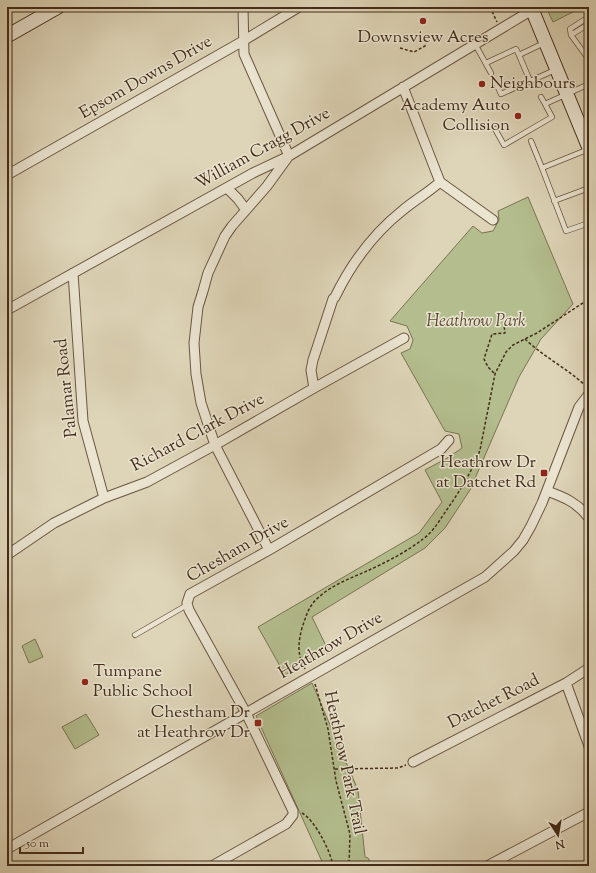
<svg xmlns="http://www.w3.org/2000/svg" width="596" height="873" viewBox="0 0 596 873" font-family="'Sorts Mill Goudy',serif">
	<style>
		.green { fill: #b3bd8d; stroke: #7b7453 }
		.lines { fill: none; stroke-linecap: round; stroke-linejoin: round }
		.lane-casing { stroke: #6a5641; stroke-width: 6 }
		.street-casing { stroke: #6a5641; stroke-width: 11 }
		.secondary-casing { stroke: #432c19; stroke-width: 15 }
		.path { stroke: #432c19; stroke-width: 1.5; stroke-dasharray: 3 2; stroke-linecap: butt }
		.lane { stroke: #eae4d1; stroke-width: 4.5 }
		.street { stroke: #eae4d1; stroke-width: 9 }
		.secondary { stroke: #eae4d1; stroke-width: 13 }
		.poi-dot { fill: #8f2418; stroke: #eae4d1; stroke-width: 1.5 }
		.labels { text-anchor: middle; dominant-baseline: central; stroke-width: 3; stroke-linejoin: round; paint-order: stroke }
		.poi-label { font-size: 17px; fill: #432c19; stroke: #eae4d1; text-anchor: end }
		.street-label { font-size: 17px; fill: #432c19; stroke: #eae4d1 }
		.park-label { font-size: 17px; font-style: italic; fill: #594930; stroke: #eae4d1 }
	</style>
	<rect width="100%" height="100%" fill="#ded5b8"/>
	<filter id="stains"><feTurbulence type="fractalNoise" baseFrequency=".005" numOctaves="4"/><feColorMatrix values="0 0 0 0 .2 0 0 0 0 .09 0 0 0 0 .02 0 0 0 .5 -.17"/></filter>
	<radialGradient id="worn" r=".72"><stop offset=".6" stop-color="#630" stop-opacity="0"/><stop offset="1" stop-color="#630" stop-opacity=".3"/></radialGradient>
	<!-- green -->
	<path class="green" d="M546,7h43v6l-6,-6 -30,15z
		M528,197l45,107 -32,35 -22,38 -49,113 -25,38 -20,20 -113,69 17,35 -44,23 -27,-48 161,-94 23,-31 -17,-32 24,-13 13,-9 -3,-14 -14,-3 -44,-78 9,-4 3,-9 -6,-14 -17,-5 83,-95 9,7 11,-2 6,-11 -1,-9z
		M35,639l8,18 -14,6 -7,-17z
		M312,683l46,107 7,67 3,1 5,8h-49l-68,-150z
		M86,714l13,21 -24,14 -13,-22z"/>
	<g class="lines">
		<defs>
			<path id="lane" d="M571,35l-1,-6 17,-11 2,2
				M475,44l16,29
				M587,57l-16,-22 16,-10 2,2
				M486,63l30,-14 3,6
				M530,81l-11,-26 25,-12
				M496,83l5,11 54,-24
				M541,97l4,7
				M495,129l9,16 48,-28 -7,-13 44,-20
				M531,141l11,27 47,-19
				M542,168l24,63 23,-8
				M554,201l35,-13
				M135,635l52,-30"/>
			<path id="street" d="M243,7l1,47 45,102
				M403,87l37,95 53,38
				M7,175l236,-134 56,-34
				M227,188l11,11 8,11
				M73,273l10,148 21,77
				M7,310l246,-137 36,-17 243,-146
				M314,388l-3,-18 2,-10 20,-61 2,-2c16,-33 39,-64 68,-87 12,-10 26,-18 37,-28
				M547,491c17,6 31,12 42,27
				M269,550l-54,-105 -14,-42 -5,-29 -2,-31 4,-36 5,-16 5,-18 17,-37 7,-10 35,-40 21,-29
				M7,555l47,-32 50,-25 43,-16 68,-37 99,-57 90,-50
				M566,683l23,63
				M413,762l153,-79 23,-15
				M7,849l478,-272 29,-26 9,-11 8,-14 11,-23 37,-96 10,-13
				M212,866l74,-42 7,-9v-4l-47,-98 -57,-103 -2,-7 3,-9 79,-44 172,-101 8,-9
				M487,866l102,-54"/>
			<path id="secondary" d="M531,7l58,141
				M7,36l51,-29"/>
		</defs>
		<!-- lane casing -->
		<use href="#lane" class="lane-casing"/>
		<!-- street casing -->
		<use href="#street" class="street-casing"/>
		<!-- secondary casing -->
		<use href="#secondary" class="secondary-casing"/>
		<!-- path -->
		<path class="path" d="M490,7l7,15
			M400,48l14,4 11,-6 3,-11
			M525,339c19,18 43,30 62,48
			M494,373l-6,-6 -4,-8 8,-25 13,-1 -1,-9
			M305,669c-8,-14 -7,-26 -3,-41 4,-12 7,-23 17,-31 13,-12 32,-19 48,-26 18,-8 41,-20 56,-32 10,-7 16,-18 23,-28 13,-19 26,-39 34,-61l15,-76 11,-22 7,-7 24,-12 52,-34
			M315,684l13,45 8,52 14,53 -1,32
			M335,769l63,-1 8,-3
			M302,813c13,7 29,39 31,53"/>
		<!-- lane -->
		<use href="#lane" class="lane"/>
		<!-- street -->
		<use href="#street" class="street"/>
		<!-- secondary -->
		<use href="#secondary" class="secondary"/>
	</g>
	<!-- markers -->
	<g class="poi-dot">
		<circle cx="423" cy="21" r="4"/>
		<circle cx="482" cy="84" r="4"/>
		<circle cx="518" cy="116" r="4"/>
		<rect x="540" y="469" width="8" height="8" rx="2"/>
		<circle cx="85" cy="682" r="4"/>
		<rect x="254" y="719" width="8" height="8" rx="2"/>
	</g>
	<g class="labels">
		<!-- poi labels -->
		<g class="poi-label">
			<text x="423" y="38" text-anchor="middle">Downsview Acres</text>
			<text x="490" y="84" text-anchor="start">Neighbours</text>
			<text x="510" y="106">Academy Auto<tspan x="510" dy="20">Collision</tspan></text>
			<text x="536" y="463">Heathrow Dr<tspan x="536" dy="20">at Datchet Rd</tspan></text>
			<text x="93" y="672" text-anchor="start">Tumpane<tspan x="93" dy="20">Public School</tspan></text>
			<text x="250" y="713">Chestham Dr<tspan x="250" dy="20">at Heathrow Dr</tspan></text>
		</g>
		<!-- street labels -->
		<g class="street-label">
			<text transform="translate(146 78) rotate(-30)">Epsom Downs Drive</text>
			<text transform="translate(263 149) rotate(-29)">William Cragg Drive</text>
			<text transform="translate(67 388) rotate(-96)">Palamar Road</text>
			<text transform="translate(198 433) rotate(-28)">Richard Clark Drive</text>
			<text transform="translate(238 550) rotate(-30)">Chesham Drive</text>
			<text transform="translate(331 646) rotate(-30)">Heathrow Drive</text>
			<text transform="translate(494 702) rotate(-27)">Datchet Road</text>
			<text transform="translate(344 763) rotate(78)">Heathrow Park Trail</text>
		</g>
		<!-- park labels -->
		<g class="park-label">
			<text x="476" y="322">Heathrow Park</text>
		</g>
	</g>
	<!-- margin -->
	<rect width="596" height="873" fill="none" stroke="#ded5b8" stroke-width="24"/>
	<rect x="8" y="8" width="580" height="857" fill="none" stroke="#432c19" stroke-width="2"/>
	<rect x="12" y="12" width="572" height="849" fill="none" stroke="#432c19"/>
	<!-- north arrow -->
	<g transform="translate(558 835) rotate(168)" stroke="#eae4d1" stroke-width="3" paint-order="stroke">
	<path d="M0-3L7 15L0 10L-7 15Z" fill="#432c19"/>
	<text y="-6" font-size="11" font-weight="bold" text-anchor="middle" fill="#432c19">N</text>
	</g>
	<!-- scale -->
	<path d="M20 847v6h63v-6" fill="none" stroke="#432c19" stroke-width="2"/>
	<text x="26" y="847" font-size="12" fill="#432c19" stroke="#eae4d1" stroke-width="3" paint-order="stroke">50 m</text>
	<rect width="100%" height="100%" filter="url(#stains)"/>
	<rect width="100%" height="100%" fill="url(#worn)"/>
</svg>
